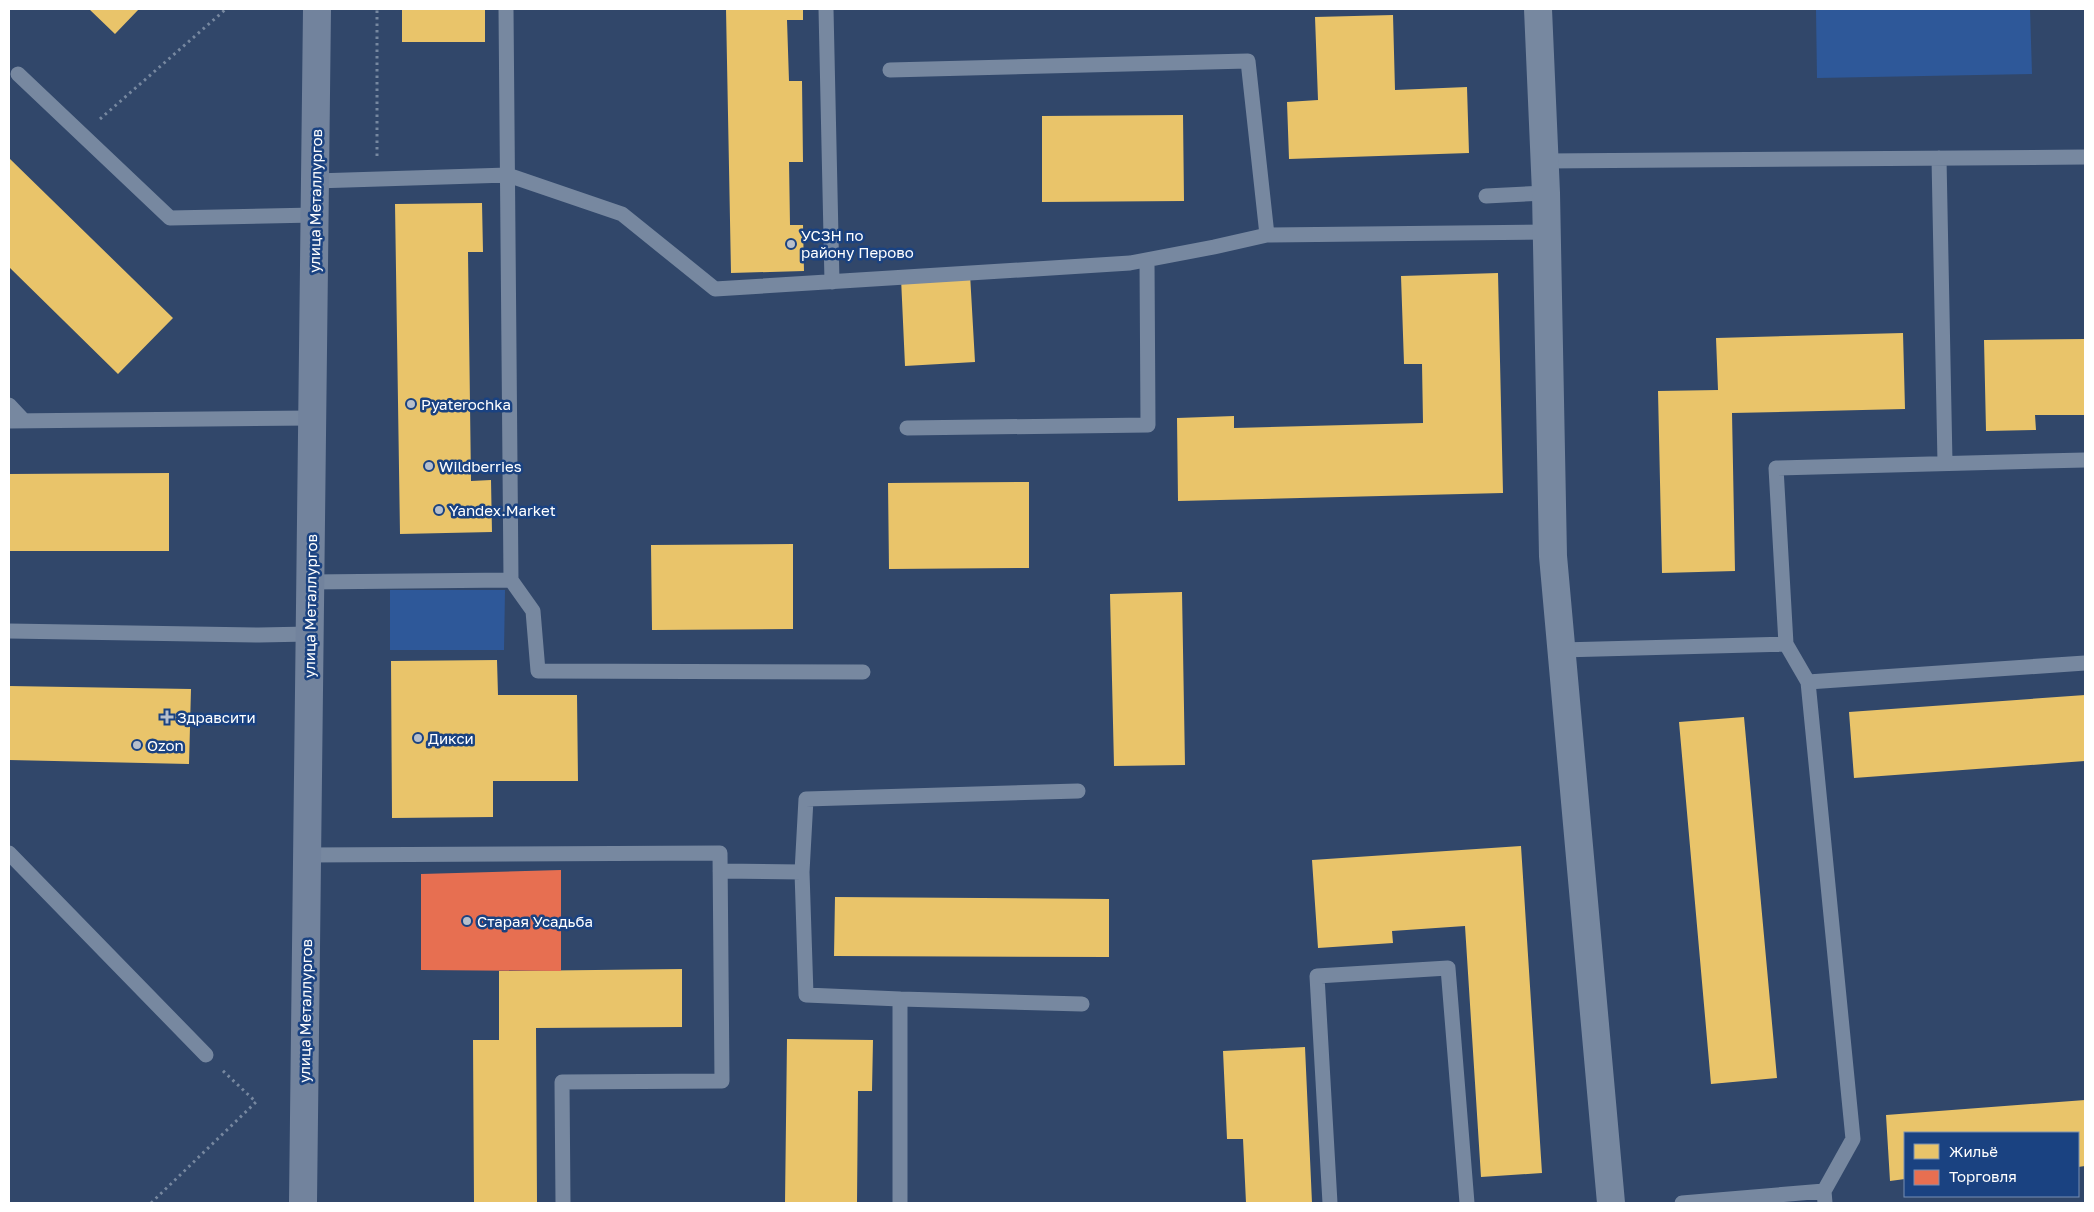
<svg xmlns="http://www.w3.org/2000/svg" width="2094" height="1212" viewBox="0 0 2094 1212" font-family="'Golos Text',sans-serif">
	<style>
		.green { fill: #2e5899 }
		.homes { fill: #e9c46a }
		.shops { fill: #e76f51 }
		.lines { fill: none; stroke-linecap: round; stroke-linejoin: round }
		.path { stroke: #7788a0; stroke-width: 3; stroke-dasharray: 2.5 4; stroke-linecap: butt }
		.lane { stroke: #7788a0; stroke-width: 15 }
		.street { stroke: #7788a0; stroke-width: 28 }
		.secondary { stroke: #72839d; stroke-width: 28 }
		.poi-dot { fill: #b7bfcb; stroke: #1a4281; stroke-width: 2 }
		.labels { text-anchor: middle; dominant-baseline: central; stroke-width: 5; stroke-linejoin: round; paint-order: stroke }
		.street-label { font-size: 15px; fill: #fff; stroke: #1a4281 }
		.poi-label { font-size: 15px; fill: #fff; stroke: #1a4281; text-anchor: start }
	</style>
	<rect width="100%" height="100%" fill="#31476a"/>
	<!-- green -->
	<path class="green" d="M1816,9h214l2,65 -215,4z
		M390,590h115l-1,60h-114z"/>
	<!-- homes -->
	<path class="homes" d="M89,9h50l-24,25z
		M402,9h83v33h-83z
		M726,9h77v11h-16l2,61h13l1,81h-14l1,63h13l1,46 -73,2z
		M1393,15l2,75 72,-3 2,66 -180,6 -2,-57 31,-2 -3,-83z
		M1183,115l1,86 -142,1v-86z
		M9,158l164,160 -55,56 -109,-107z
		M482,203l1,49h-15l3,229 20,-1 1,52 -92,2 -5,-330z
		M1498,273l5,220 -325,8 -1,-83 57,-2v12l189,-5 -1,-59h-18l-3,-88z
		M970,274l5,88 -70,4 -4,-88z
		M1903,333l2,76 -173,4 3,158 -73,2 -4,-182 60,-1 -2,-52z
		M2085,339v76h-50l1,15 -50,1 -2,-91z
		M169,473v78h-160v-77z
		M1029,482v86l-140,1 -1,-86z
		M793,544v85l-141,1 -1,-85z
		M1182,592l3,173 -71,1 -4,-172z
		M497,660l1,35h79l1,86h-85v36l-101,1 -1,-157z
		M9,686l182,3 -2,75 -180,-4z
		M2085,695v66l-231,17 -5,-66z
		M1744,717l33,361 -66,6 -32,-362z
		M1521,846l21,327 -61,4 -16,-251 -73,5 1,12 -75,5 -6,-88z
		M835,897l274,2v58l-275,-1z
		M682,969v58l-146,1 1,175h-63l-1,-163h26v-69z
		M787,1039l86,1 -1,51h-14l-1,112h-72z
		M1305,1047l7,156h-66l-3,-64h-16l-4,-88z
		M2085,1100v66l-7,1v-34h-173v46l-15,2 -4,-66z"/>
	<!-- shops -->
	<path class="shops" d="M561,870v101l-140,-1v-96z"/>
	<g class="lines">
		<!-- path -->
		<path class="path" d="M100,119l126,-110
			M377,156v-147
			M151,1203l105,-101 -34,-32"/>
		<!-- lane -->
		<path class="lane" d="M826,9l6,273
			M890,70l358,-9 19,174
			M18,74l152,144 145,-3
			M1939,158l6,305
			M1545,161l540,-4
			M315,181l193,-6 114,39 93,75 415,-26 84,-16 53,-12 280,-3
			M1486,196l60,-3
			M9,405l15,16
			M9,421l303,-3
			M907,428l241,-3 -1,-165
			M511,580l22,31 5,60 325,1
			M310,582l201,-2 -5,-571
			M9,631l250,4 50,-1
			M1786,644l22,38 45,457 -29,52
			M1561,650l225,-6 -10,-176 309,-8
			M1808,682l277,-19
			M9,853l197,202
			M307,855l413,-2 2,228 -160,1 1,121
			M720,871l82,1 4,123 94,4
			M802,872l4,-73 272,-8
			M900,1203v-204l182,5
			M1330,1203l-13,-227 131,-8 19,235
			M1682,1203l142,-12 1,12"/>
		<!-- street -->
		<path class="street" d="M1538,9l8,184 7,363 58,647"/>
		<!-- secondary -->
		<path class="secondary" d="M303,1203l14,-1194"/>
	</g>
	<!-- markers -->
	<g class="poi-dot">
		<circle cx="791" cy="244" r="5"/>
		<circle cx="411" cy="404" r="5"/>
		<circle cx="429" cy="466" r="5"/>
		<circle cx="439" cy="510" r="5"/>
		<path d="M164.5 709.5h5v5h5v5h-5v5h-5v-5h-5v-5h5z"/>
		<circle cx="418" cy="738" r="5"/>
		<circle cx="137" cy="745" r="5"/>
		<circle cx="467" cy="921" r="5"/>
	</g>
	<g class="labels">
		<!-- street labels -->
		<g class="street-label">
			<text transform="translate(315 201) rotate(-89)">улица Металлургов</text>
			<text transform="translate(310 606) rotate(-89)">улица Металлургов</text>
			<text transform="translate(305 1011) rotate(-89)">улица Металлургов</text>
		</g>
		<!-- poi labels -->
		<g class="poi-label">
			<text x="801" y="235">УСЗН по<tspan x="801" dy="17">району Перово</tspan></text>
			<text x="421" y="404">Pyaterochka</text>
			<text x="439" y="466">Wildberries</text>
			<text x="449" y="510">Yandex.Market</text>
			<text x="177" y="717">Здравсити</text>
			<text x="428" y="738">Дикси</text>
			<text x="147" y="745">Ozon</text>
			<text x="477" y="921">Старая Усадьба</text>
		</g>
	</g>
	<!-- border -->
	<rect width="2094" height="1212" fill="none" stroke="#ffffff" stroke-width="20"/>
	<!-- legend -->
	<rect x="1904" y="1132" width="175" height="65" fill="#1a4281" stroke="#768eb3"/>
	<rect x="1914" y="1144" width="25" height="15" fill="#e9c46a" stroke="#768eb3"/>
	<text x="1949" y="1157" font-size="15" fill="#ffffff">Жильё</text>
	<rect x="1914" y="1170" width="25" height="15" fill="#e76f51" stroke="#768eb3"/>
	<text x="1949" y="1182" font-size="15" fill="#ffffff">Торговля</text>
</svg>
